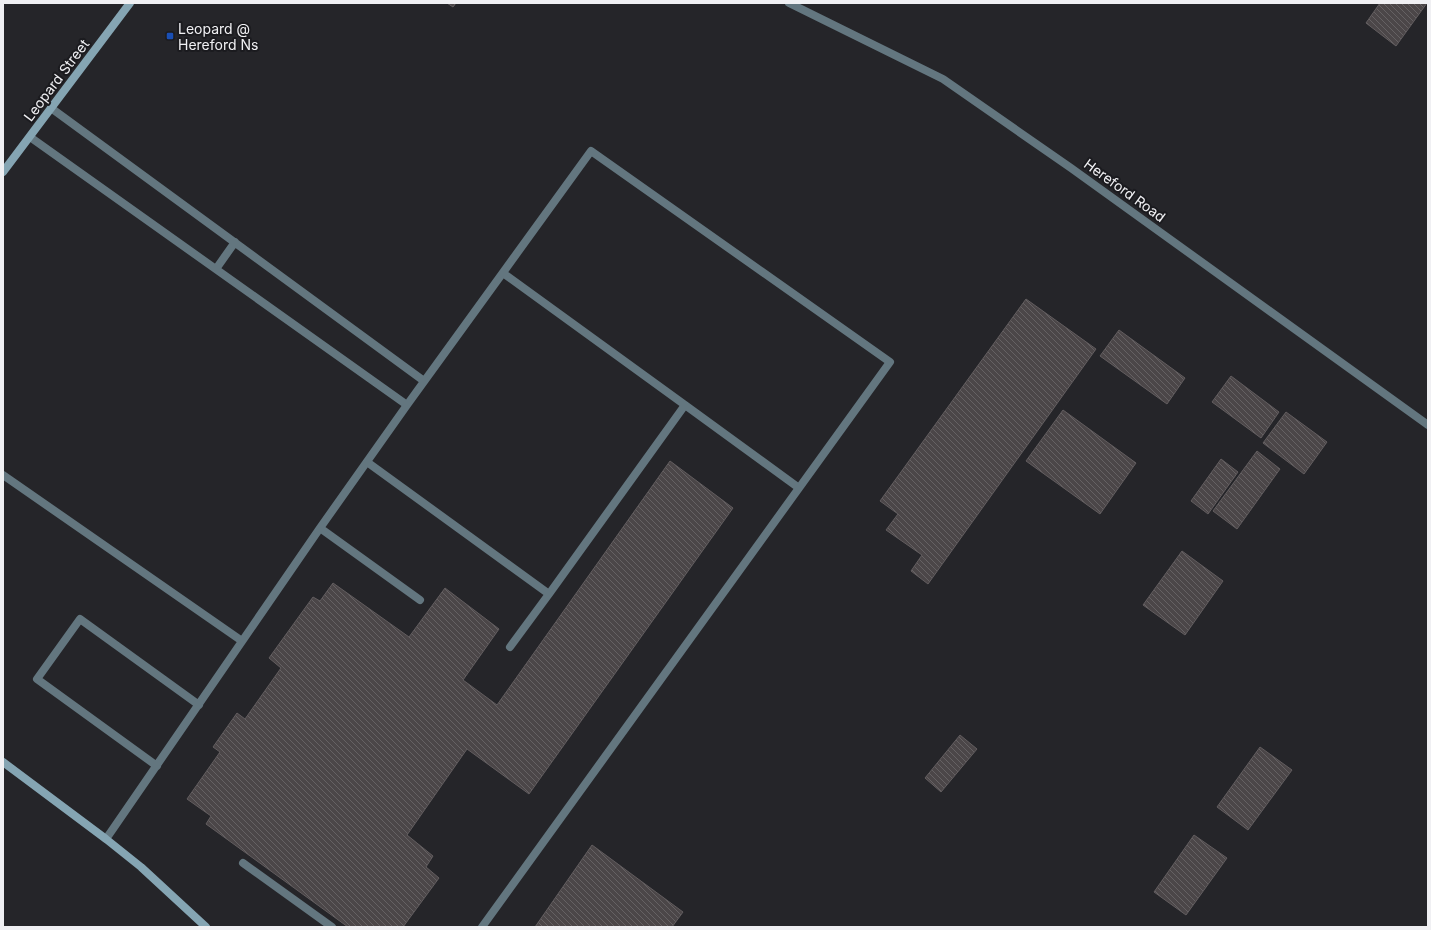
<svg xmlns="http://www.w3.org/2000/svg" width="1431" height="930" viewBox="0 0 1431 930" font-family="Inter,sans-serif">
	<style>
		.building { fill: url(#building-back-hatch); stroke: #625d5f }
		.lines { fill: none; stroke-linecap: round; stroke-linejoin: round }
		.lane { stroke: #63767f; stroke-width: 8 }
		.street { stroke: #63767f; stroke-width: 8 }
		.secondary { stroke: #85a5b3; stroke-width: 8 }
		.transit-dot { fill: #1a4fb4; stroke: #1b1b1f; stroke-width: 1.5 }
		.labels { text-anchor: middle; dominant-baseline: central; stroke-width: 4; stroke-linejoin: round; paint-order: stroke }
		.poi-label { font-size: 14px; fill: #f0f0f3; stroke: #1b1b1f; text-anchor: start }
		.street-label { font-size: 14px; fill: #f0f0f3; stroke: #1b1b1f }
	</style>
	<defs>
		<pattern id="building-back-hatch" width="6" height="6" patternUnits="userSpaceOnUse"><rect width="6" height="6" fill="#4b4648"/><path d="M-1 5l2 2M0 0l6 6M5-1l2 2" fill="none" stroke="#656163"/></pattern>
	</defs>
	<rect width="100%" height="100%" fill="#252529"/>
	<!-- building -->
	<path class="building" d="M447,3h9l-3,4z
		M1380,3h47l-31,43 -30,-23z
		M1026,299l70,50 -168,235 -17,-13 11,-16 -36,-25 12,-16 -18,-13z
		M1119,330l66,48 -18,26 -67,-48z
		M1231,376l48,36 -18,26 -49,-36z
		M1063,410l73,53 -36,51 -74,-53z
		M1286,412l41,30 -23,32 -41,-31z
		M1257,451l23,18 -43,60 -24,-18z
		M1221,459l17,13 -30,42 -17,-13z
		M670,461l63,47 -204,286 -62,-45 -60,86 26,21 -7,11 13,11 -36,49h-55l-142,-103 5,-8 -24,-17 33,-47 -7,-5 24,-34 8,6 36,-51 -12,-10 44,-61 7,4 13,-18 76,54 36,-49 54,41 -36,51 34,25z
		M1182,551l41,30 -38,54 -42,-30z
		M960,735l17,14 -36,43 -16,-14z
		M1260,747l32,23 -44,60 -31,-23z
		M1194,835l33,23 -41,57 -32,-23z
		M592,845l91,67 -11,15h-137z"/>
	<g class="lines">
		<!-- lane -->
		<path class="lane" d="M51,108l373,273
			M30,137l377,268
			M216,269l19,-27
			M685,405l114,83
			M367,462l182,132 136,-189 -182,-132
			M3,475l239,166
			M320,528l100,72
			M510,647l39,-53
			M157,766l-120,-87 43,-60 119,86
			M106,839l214,-311 87,-123 184,-254 299,211 -408,565
			M243,863l89,64"/>
		<!-- street -->
		<path class="street" d="M789,3l154,76 128,89 357,257"/>
		<!-- secondary -->
		<path class="secondary" d="M3,172l127,-169
			M3,762l103,77 35,28 65,60"/>
	</g>
	<!-- markers -->
	<rect class="transit-dot" x="166" y="32" width="8" height="8" rx="2"/>
	<g class="labels">
		<!-- poi labels -->
		<g class="poi-label">
			<text x="178" y="28">Leopard @<tspan x="178" dy="16">Hereford Ns</tspan></text>
		</g>
		<!-- street labels -->
		<g class="street-label">
			<text transform="translate(56 80) rotate(-53)">Leopard Street</text>
			<text transform="translate(1125 190) rotate(36)">Hereford Road</text>
		</g>
	</g>
	<!-- border -->
	<rect width="1431" height="930" fill="none" stroke="#f0f0f3" stroke-width="8"/>
</svg>
